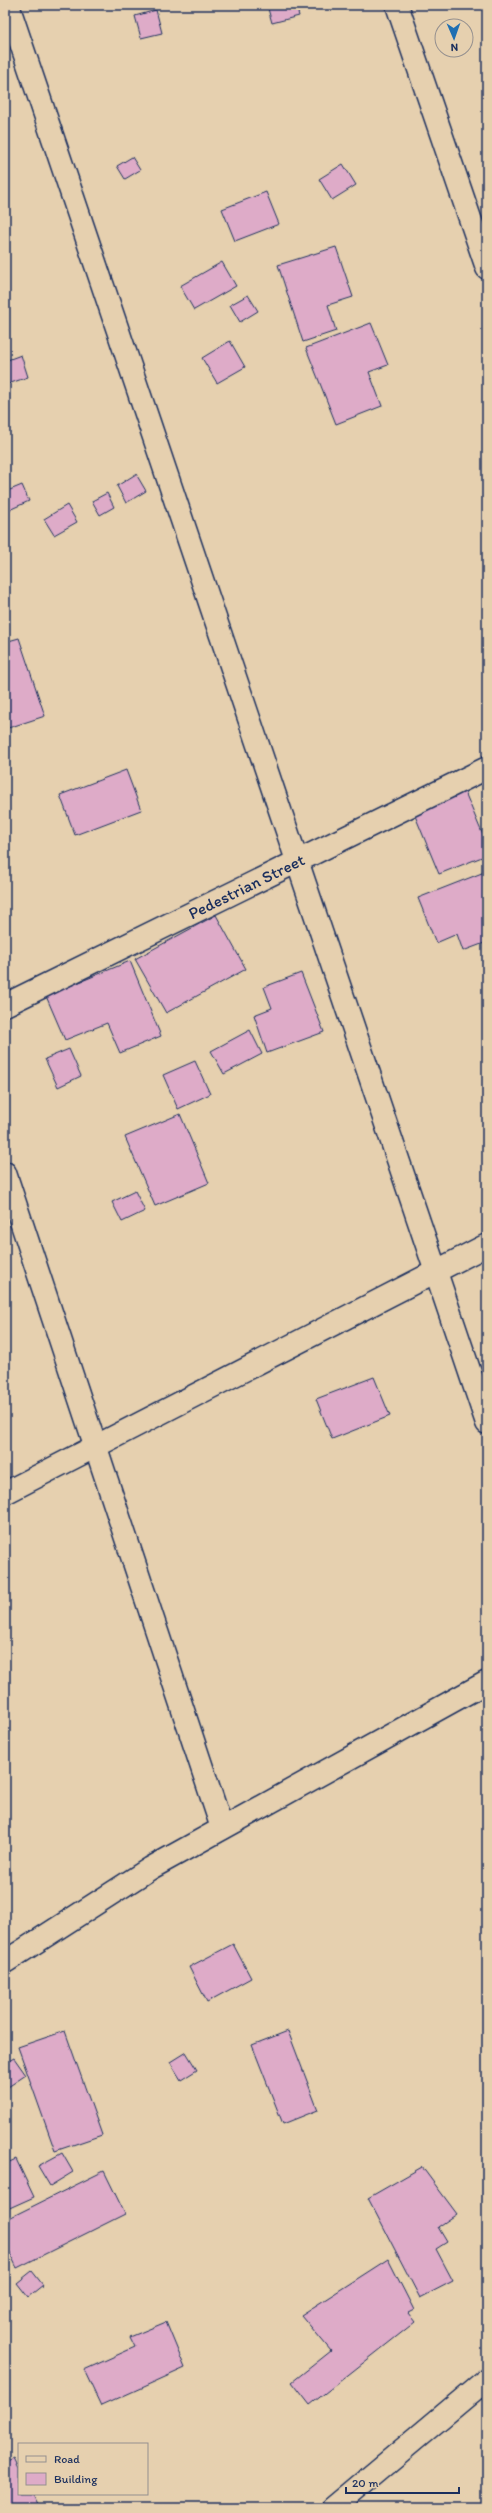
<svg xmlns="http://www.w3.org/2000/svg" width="492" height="2513" viewBox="0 0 492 2513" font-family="Itim,sans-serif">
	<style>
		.building { fill: #deabc8; stroke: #1b2f5e }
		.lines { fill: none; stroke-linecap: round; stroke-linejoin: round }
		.street-casing { stroke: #1b2f5e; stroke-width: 25 }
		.secondary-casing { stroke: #1b2f5e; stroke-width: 25 }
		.street { stroke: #e6d0af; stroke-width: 22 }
		.secondary { stroke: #e6d0af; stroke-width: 22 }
		.labels { text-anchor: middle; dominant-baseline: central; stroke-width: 3; stroke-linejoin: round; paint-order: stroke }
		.street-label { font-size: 17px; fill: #1b2f5e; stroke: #e6d0af }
	</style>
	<rect width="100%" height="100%" fill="#e6d0af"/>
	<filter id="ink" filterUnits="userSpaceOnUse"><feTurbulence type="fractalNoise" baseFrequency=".025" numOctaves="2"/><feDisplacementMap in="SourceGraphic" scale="8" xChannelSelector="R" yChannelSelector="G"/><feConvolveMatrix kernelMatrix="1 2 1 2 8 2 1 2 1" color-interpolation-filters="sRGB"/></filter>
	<g filter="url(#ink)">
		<!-- building -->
		<path class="building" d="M267,5h29l3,11 -27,7z
			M156,10l6,23 -21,5 -6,-22z
			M132,157l8,13 -15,9 -8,-13z
			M343,164l13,21 -24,15 -13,-21z
			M266,192l13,32 -44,17 -13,-32z
			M336,247l17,50 -25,8 8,26 -33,11 -25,-77z
			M222,262l14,24 -42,24 -14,-24z
			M248,295l10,16 -18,11 -10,-17z
			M371,323l17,42 -19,7 13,34 -46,18 -30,-76z
			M230,341l15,26 -28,16 -15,-25z
			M21,355l7,22 -23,8v-24z
			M136,474l10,17 -20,12 -9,-17z
			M22,485l7,16 -22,10 -2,-19z
			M107,493l7,14 -14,8 -8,-14z
			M67,505l10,17 -23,13 -10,-16z
			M19,638l26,78 -40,13v-87z
			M126,770l15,40 -66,25 -15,-40z
			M462,785l25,60v10l-48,19 -28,-68z
			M487,871v71l-24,9 -6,-17 -21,9 -18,-45z
			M216,915l30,54 -80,44 -31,-54z
			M130,961l31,75 -41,17 -13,-30 -42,17 -19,-44z
			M301,973l23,59 -57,21 -13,-38 18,-7 -8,-21z
			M250,1030l12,24 -38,20 -13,-23z
			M69,1049l12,27 -23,11 -13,-28z
			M195,1061l15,33 -32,15 -15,-34z
			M180,1114l29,69 -54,23 -30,-69z
			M135,1191l10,20 -23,11 -10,-20z
			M374,1377l16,39 -58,23 -16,-40z
			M233,1944l18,34 -44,24 -18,-35z
			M65,2031l37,104 -47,16 -37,-104z
			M288,2031l30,79 -35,14 -31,-79z
			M186,2052l11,18 -16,10 -11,-18z
			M14,2058l12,17 -21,14v-26z
			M62,2153l11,19 -23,14 -12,-20z
			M16,2159l18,38 -29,13v-46z
			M422,2167l35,47 -19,13 9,15 -11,7 17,32 -33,17 -52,-100z
			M104,2171l21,43 -108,54 -12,-25v-23z
			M388,2259l26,51 -6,3 7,9 -105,83 -18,-23 39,-31 -30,-36z
			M32,2271l11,14 -15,12 -11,-14z
			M5,2307l4,6 -4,3z
			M166,2322l19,46 -84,38 -17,-36 51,-23 -5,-10z
			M14,2458l5,10v26h13l7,14h-34v-45z"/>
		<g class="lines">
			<defs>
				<g id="street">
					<path d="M8,5l479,1418"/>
					<path d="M397,5l90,263"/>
					<path id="s1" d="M5,1005l482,-237"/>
					<path d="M5,1173l217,655"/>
					<path d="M5,1493l482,-248"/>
				</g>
				<path id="secondary" d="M5,1962l146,-94 336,-186
					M333,2508l154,-129"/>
			</defs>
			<!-- street casing -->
			<use href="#street" class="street-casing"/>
			<!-- secondary casing -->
			<use href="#secondary" class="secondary-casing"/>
			<!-- street -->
			<use href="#street" class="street"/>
			<!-- secondary -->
			<use href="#secondary" class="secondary"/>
		</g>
	</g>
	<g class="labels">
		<!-- street labels -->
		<g class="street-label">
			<text stroke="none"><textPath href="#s1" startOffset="269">Pedestrian Street</textPath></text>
		</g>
	</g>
	<!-- margin -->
	<rect width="492" height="2513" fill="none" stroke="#e6d0af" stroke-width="20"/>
	<rect x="10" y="10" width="472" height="2493" fill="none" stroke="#1b2f5e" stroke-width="1.5" filter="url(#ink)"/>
	<!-- legend -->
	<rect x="18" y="2443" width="130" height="52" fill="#e6d0af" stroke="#95908f"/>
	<rect x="26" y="2456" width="20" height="6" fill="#e6d0af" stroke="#95908f"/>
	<text x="54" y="2463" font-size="12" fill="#1b2f5e">Road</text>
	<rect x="26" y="2473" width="20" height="12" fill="#deabc8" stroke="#95908f"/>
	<text x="54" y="2483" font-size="12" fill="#1b2f5e">Building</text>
	<!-- north arrow -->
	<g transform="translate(454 38) rotate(178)"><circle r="19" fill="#e6d0af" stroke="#95908f"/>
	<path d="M0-3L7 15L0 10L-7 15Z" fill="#1f6fb2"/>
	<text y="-6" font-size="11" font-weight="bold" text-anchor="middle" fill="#1b2f5e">N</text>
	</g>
	<!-- scale -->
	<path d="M346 2487v6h113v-6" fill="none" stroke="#1b2f5e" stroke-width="2"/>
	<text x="352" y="2487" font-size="12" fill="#1b2f5e" stroke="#e6d0af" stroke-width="3" paint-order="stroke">20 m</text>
</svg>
